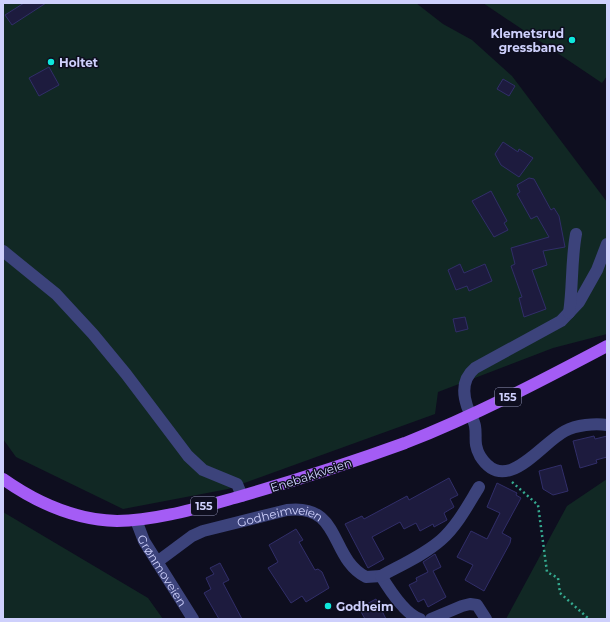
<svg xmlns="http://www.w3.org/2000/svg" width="610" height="622" viewBox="0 0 610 622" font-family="Montserrat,sans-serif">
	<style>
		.green { fill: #112824 }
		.building { fill: #1d1b3e; stroke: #312e69 }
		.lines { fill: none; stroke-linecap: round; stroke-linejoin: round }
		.path { stroke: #35aa90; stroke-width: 2.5; stroke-dasharray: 2 3; stroke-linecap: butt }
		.minor { stroke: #3c437b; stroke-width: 12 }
		.major { stroke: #a45cf5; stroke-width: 12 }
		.poi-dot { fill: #0ee8dc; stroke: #0e0e1f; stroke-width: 1.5 }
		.labels { text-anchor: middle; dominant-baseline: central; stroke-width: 3; stroke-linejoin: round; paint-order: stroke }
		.shield { fill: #0e0e1f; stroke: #9496ba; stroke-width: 1 }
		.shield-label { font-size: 11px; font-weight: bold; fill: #ced0fc }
		.poi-label { font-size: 12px; font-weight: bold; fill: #ced0fc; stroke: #0e0e1f; text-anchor: start }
		.street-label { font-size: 12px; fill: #ced0fc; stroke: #0e0e1f }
	</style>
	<rect width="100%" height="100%" fill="#0e0e1f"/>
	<!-- green -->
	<path class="green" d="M3,3h413l27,21 29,16 40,36 95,126v132l-54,14 -115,44 -3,22 -207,75 -105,20 -107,-52 -13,-18z
		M483,3h124v73l-5,7z
		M607,479v140h-101l61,-113z
		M3,512l145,86 15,21h-160z"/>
	<!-- building -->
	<path class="building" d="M24,3h22l-34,22 -7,-10z
		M49,67l10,18 -20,11 -10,-18z
		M503,79l12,7 -6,10 -12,-7z
		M503,142l15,10 1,-3 14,9 -14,19 -18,-12 -6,-11z
		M529,178l5,1 17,31 3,-2 5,8 6,31 -22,4 4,14 -15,5 14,39 -22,8 -5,-19 3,-1 -11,-31 4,-2 -4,-16 38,-11 -12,-21 -6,3 -14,-25 3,-2 -3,-7z
		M491,191l16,30 -3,2 4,7 -14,7 -22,-36z
		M460,264l4,9 21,-9 7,17 -23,10 -2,-5 -11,4 -8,-20z
		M465,317l3,12 -12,3 -3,-13z
		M594,436l1,3 12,-3v21l-11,3 1,3 -17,5 -7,-27z
		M561,465l7,26 -15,4 -10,-6 -4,-18z
		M449,478l9,17 -8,4 4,8 -10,6 3,7 -13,7 -1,-3 -13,7 -4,-8 -12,6 -4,-7 -28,15 12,22 -16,9 -23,-44 17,-8 2,3 43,-23 2,4z
		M497,483l20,10 -1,2 5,3 -19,35 9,5 -1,5 -26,48 -19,-11 8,-15 -16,-8 14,-26 16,8 13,-26 -13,-6z
		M296,529l7,11 -4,2 16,28 3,-1 4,3 7,16 -23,14 -4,-6 -11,7 -23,-35 10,-6 -9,-17z
		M435,554l6,13 -8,4 13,26 -18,10 -4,-8 -6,3 -9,-17 8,-4 -1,-3 12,-6 -5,-10z
		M220,563l9,17 -6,3 19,36h-23l-15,-26 7,-4 -5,-11 8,-4 -4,-6z
		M376,599l10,20h-21l-6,-11z"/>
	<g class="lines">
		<!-- path -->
		<path class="path" d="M512,482l26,23 9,67 11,6 2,15 29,26"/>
		<!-- minor -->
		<g class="minor">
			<path d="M607,244l-10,26 -18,32 -18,19 -86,47c-12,10 -13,23 -8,38 2,6 7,14 8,20 2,11 -2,17 5,30 26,41 60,-12 85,-25 11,-6 30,-8 42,-6"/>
			<path d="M3,251l53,43 37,40 33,40 62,82 15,14 34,14 5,12"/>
			<path d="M569,313c4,-26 2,-52 7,-79"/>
			<path id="s1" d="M136,520l8,21 49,78"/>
			<path id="s2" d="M157,562l35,-26 11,-5 84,-21c55,-7 42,48 79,67l15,-1c8,13 25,39 39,43"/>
			<path d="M381,576c20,-11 43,-21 60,-36 16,-14 27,-35 38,-53"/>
			<path d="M431,619l31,-13 8,-2 7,1 9,14"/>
		</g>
		<!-- major -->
		<path class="major" d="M3,479c34,24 72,41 114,42 39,0 84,-14 121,-24 56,-16 112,-34 167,-54 69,-27 136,-62 202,-97"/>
	</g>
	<!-- markers -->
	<g class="poi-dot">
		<circle cx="572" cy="40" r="4"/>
		<circle cx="51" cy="62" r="4"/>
		<circle cx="328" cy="606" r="4"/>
	</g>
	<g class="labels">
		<!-- shield labels -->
		<g class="shield">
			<rect x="495" y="388" width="26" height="18" rx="3"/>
			<rect x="191" y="497" width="26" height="18" rx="3"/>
		</g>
		<g class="shield-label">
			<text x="508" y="397">155</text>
			<text x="204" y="506">155</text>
		</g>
		<!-- poi labels -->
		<g class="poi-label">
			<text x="564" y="33" text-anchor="end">Klemetsrud<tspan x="564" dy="14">gressbane</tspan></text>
			<text x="59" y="62">Holtet</text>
			<text x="336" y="606">Godheim</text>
		</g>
		<!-- street labels -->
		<g class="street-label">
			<text transform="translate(311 475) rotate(-18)">Enebakkveien</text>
			<text stroke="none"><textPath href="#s2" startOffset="135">Godheimveien</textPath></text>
			<text stroke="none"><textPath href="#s1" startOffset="57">Grønmoveien</textPath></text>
		</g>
	</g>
	<!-- border -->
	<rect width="610" height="622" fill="none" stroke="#ced0fc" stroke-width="8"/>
</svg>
